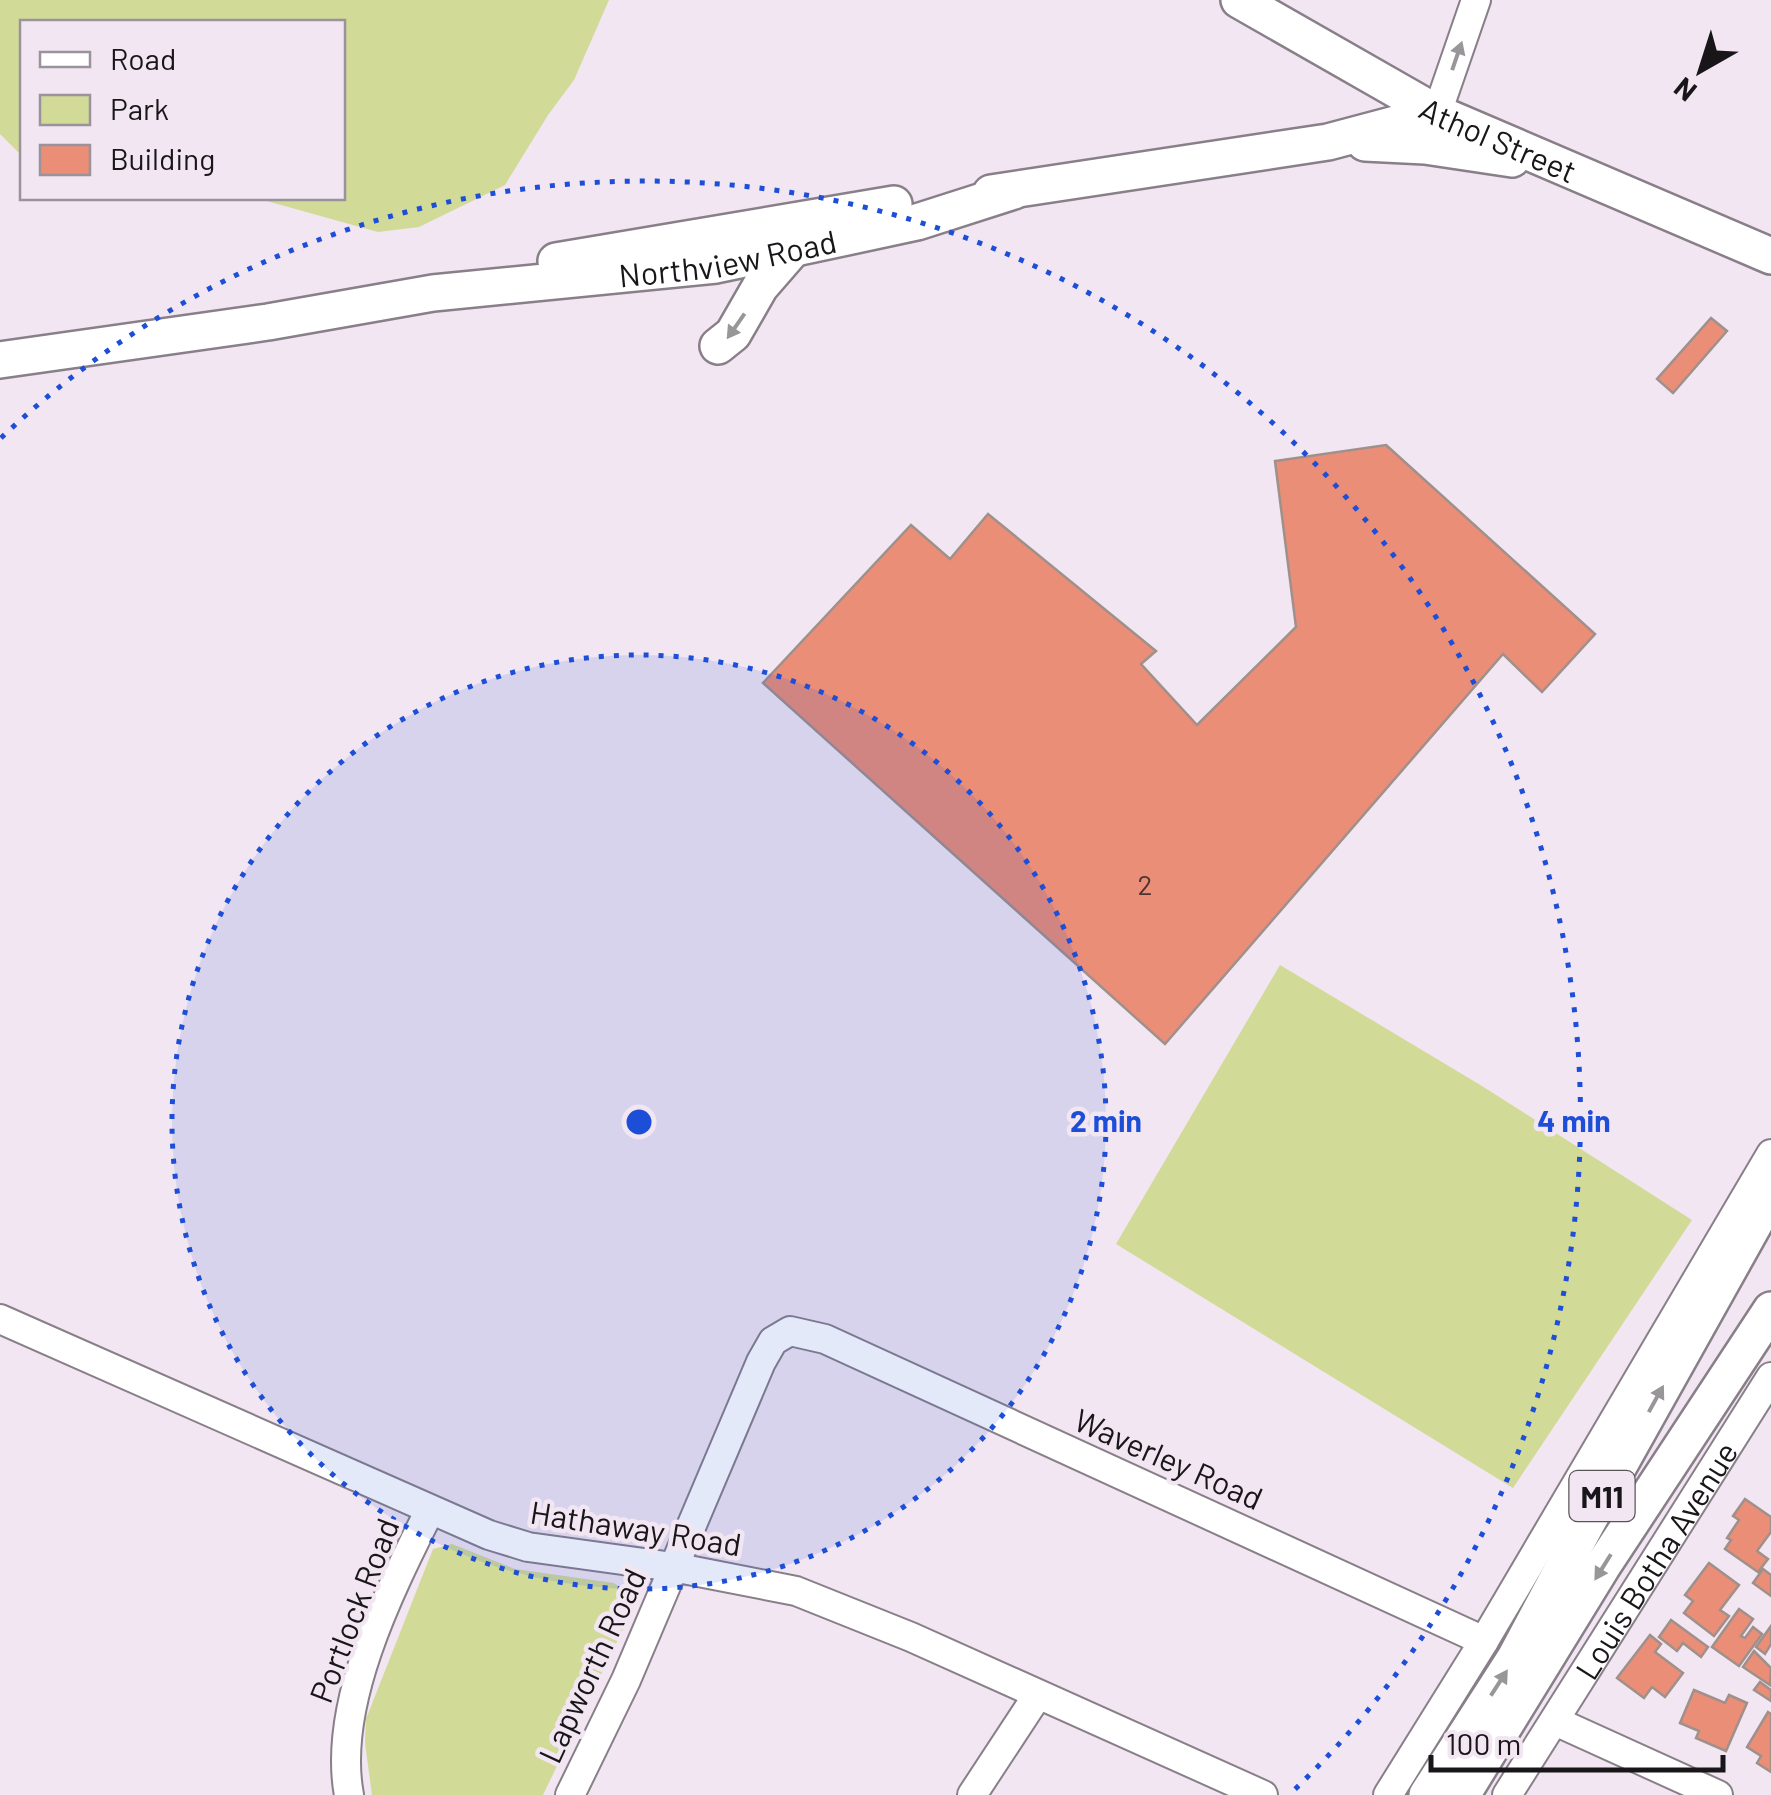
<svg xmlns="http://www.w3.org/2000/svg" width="1771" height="1795" font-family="Barlow,sans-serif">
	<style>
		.green { fill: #d2da98 }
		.building { fill: #ea8e77; stroke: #a0908c; stroke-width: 2.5 }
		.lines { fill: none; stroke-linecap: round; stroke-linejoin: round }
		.minor-casing { stroke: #887f89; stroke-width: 32 }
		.major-casing { stroke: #887f89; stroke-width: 40 }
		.minor { stroke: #fff; stroke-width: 28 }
		.major { stroke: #fff; stroke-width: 35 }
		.oneway { fill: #989698 }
		.ring { fill: none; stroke: #1d4ed8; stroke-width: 5; stroke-dasharray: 5 10 }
		.labels { text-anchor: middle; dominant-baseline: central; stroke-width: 9; stroke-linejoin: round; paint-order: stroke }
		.number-label { font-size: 28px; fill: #4d3431 }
		.shield { fill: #f1e6f1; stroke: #5a545a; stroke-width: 2.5 }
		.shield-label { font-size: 30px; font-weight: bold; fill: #19161a }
		.street-label { font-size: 32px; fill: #19161a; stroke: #f1e6f1 }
		.centre { fill: #1d4ed8; stroke: #f1e6f1; stroke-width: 5 }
		.ring-label { font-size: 30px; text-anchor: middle; font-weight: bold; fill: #1d4ed8; stroke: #f1e6f1; stroke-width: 9; stroke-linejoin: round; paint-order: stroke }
	</style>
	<rect width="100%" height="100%" fill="#f1e6f1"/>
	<path class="green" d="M 0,0 L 609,0 L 574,80 L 548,115 L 505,185 L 419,227 L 378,232 L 256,198 L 342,198 L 342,22 L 22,22 L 22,156 L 0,134 Z
		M 1280,965 L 1482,1086 L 1692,1220 L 1513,1488 L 1116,1244 Z
		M 452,1544 L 515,1569 L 614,1583 L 632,1595 L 630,1615 L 543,1795 L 372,1795 L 365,1743 L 366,1719 L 433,1549 Z"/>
	<path class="building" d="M 1711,318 L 1727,331 L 1673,393 L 1657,379 Z
		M 1386,445 L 1595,634 L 1542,692 L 1503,654 L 1165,1044 L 763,683 L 911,525 L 950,559 L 988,514 L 1156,651 L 1141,664 L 1197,725 L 1296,627 L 1275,461 Z
		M 1745,1499 L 1771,1517 L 1771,1532 L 1757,1551 L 1768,1559 L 1758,1572 L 1725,1549 L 1731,1540 L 1727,1538 L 1739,1520 L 1733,1516 Z
		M 1709,1563 L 1739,1585 L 1720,1610 L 1729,1616 L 1714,1636 L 1684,1613 L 1693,1601 L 1685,1595 Z
		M 1763,1569 L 1771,1575 L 1771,1596 L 1753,1583 Z
		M 1739,1609 L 1753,1619 L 1741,1636 L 1745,1638 L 1753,1627 L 1762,1634 L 1739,1666 L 1712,1647 Z
		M 1671,1620 L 1708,1647 L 1701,1657 L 1683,1643 L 1677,1651 L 1659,1637 Z
		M 1771,1626 L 1771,1644 L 1765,1654 L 1756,1647 Z
		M 1650,1635 L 1661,1644 L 1655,1652 L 1683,1673 L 1665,1697 L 1652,1687 L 1644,1698 L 1617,1678 Z
		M 1754,1651 L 1771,1668 L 1770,1685 L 1743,1667 Z
		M 1760,1682 L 1771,1690 L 1771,1701 L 1754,1690 Z
		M 1694,1690 L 1725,1703 L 1729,1695 L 1747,1703 L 1726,1751 L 1696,1738 L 1699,1731 L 1680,1723 Z
		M 1768,1712 L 1771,1714 L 1771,1772 L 1757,1763 L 1761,1756 L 1747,1747 Z"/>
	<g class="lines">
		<defs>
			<g id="minor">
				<path d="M 1437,113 L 1476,0"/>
				<path d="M 0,1319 L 489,1535 L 528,1547 L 673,1567 L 796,1591 L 911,1637 L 1263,1795"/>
				<path d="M 1555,1721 L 1718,1795"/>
				<path d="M 349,1795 C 332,1704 390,1590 430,1510"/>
				<path d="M 570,1795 L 626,1680 L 761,1362 L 773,1341 L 790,1331 L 825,1339 L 1484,1641"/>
				<path d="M 972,1795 L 1037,1696"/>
				<path d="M 1388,1795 L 1484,1641 L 1771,1154"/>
				<path id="s1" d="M 1507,1795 L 1771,1377"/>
			</g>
			<g id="major">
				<path id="s2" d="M 1239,0 L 1437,113 L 1771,256"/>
				<path d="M 1365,143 L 1425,146 L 1512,159"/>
				<path d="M 991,193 L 1328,142 L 1437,113"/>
				<path d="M 556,261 L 894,204"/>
				<path d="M 718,346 L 733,334 L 760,287 L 793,249"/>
				<path id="s3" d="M 0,360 L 268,322 L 433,293 L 716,265 L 917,222 L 1014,191"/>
				<path d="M 1427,1795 L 1515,1658 L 1587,1523 L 1771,1194"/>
				<path d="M 1462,1795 L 1602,1567 L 1771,1310"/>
			</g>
		</defs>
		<use href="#minor" class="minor-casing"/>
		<use href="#major" class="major-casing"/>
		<use href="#minor" class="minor"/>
		<use href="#major" class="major"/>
	</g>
	<defs><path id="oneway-solid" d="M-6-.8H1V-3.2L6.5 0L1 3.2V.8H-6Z" transform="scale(2.5)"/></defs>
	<g class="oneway">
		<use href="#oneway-solid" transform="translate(1457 56) rotate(-71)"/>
		<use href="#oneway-solid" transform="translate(736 326) rotate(125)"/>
		<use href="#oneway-solid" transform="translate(1656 1399) rotate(-61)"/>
		<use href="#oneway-solid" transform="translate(1603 1567) rotate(122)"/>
		<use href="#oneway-solid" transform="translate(1499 1683) rotate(-57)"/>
	</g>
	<circle cx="639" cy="1122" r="467" fill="#1d4ed8" fill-opacity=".12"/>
	<g class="ring">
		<circle cx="639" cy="1122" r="467"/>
		<path d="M1 438A935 935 0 0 1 1289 1795"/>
	</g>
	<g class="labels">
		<g class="number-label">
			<text x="1145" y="884">2</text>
		</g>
		<rect class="shield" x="1569.5" y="1471" width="65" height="50" rx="8"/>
		<g class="shield-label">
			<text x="1602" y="1496">M11</text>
		</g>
		<g class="street-label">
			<text stroke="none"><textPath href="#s2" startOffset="295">Athol Street</textPath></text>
			<text stroke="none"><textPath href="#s3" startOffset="735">Northview Road</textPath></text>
			<text transform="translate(1169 1458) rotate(24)">Waverley Road</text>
			<text transform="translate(636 1527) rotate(9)">Hathaway Road</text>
			<text stroke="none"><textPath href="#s1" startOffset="278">Louis Botha Avenue</textPath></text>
			<text transform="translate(353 1610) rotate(-69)">Portlock Road</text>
			<text transform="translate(591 1665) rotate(-65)">Lapworth Road</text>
		</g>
	</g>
	<circle cx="639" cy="1122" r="15" class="centre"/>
	<g class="ring-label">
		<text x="1106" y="1132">2 min</text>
		<text x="1574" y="1132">4 min</text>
	</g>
	<rect x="20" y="20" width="325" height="180" fill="#f1e6f1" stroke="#9b939b" stroke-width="2.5"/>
	<rect x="40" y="52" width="50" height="15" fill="#ffffff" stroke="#9b939b" stroke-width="2.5"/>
	<text x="110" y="70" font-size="30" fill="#19161a">Road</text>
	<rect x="40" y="95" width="50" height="30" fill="#d2da98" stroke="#9b939b" stroke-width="2.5"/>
	<text x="110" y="120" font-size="30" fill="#19161a">Park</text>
	<rect x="40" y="145" width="50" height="30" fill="#ea8e77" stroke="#9b939b" stroke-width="2.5"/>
	<text x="110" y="170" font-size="30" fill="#19161a">Building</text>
	<g transform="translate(1701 70) rotate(219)" stroke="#f1e6f1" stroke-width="8" paint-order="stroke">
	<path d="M0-8L18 38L0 25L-18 38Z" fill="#19161a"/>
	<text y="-15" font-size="28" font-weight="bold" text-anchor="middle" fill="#19161a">N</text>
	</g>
	<path d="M1431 1755v15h292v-15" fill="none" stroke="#19161a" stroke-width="5"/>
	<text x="1446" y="1755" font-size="30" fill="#19161a" stroke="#f1e6f1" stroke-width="8" paint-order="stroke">100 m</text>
</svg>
